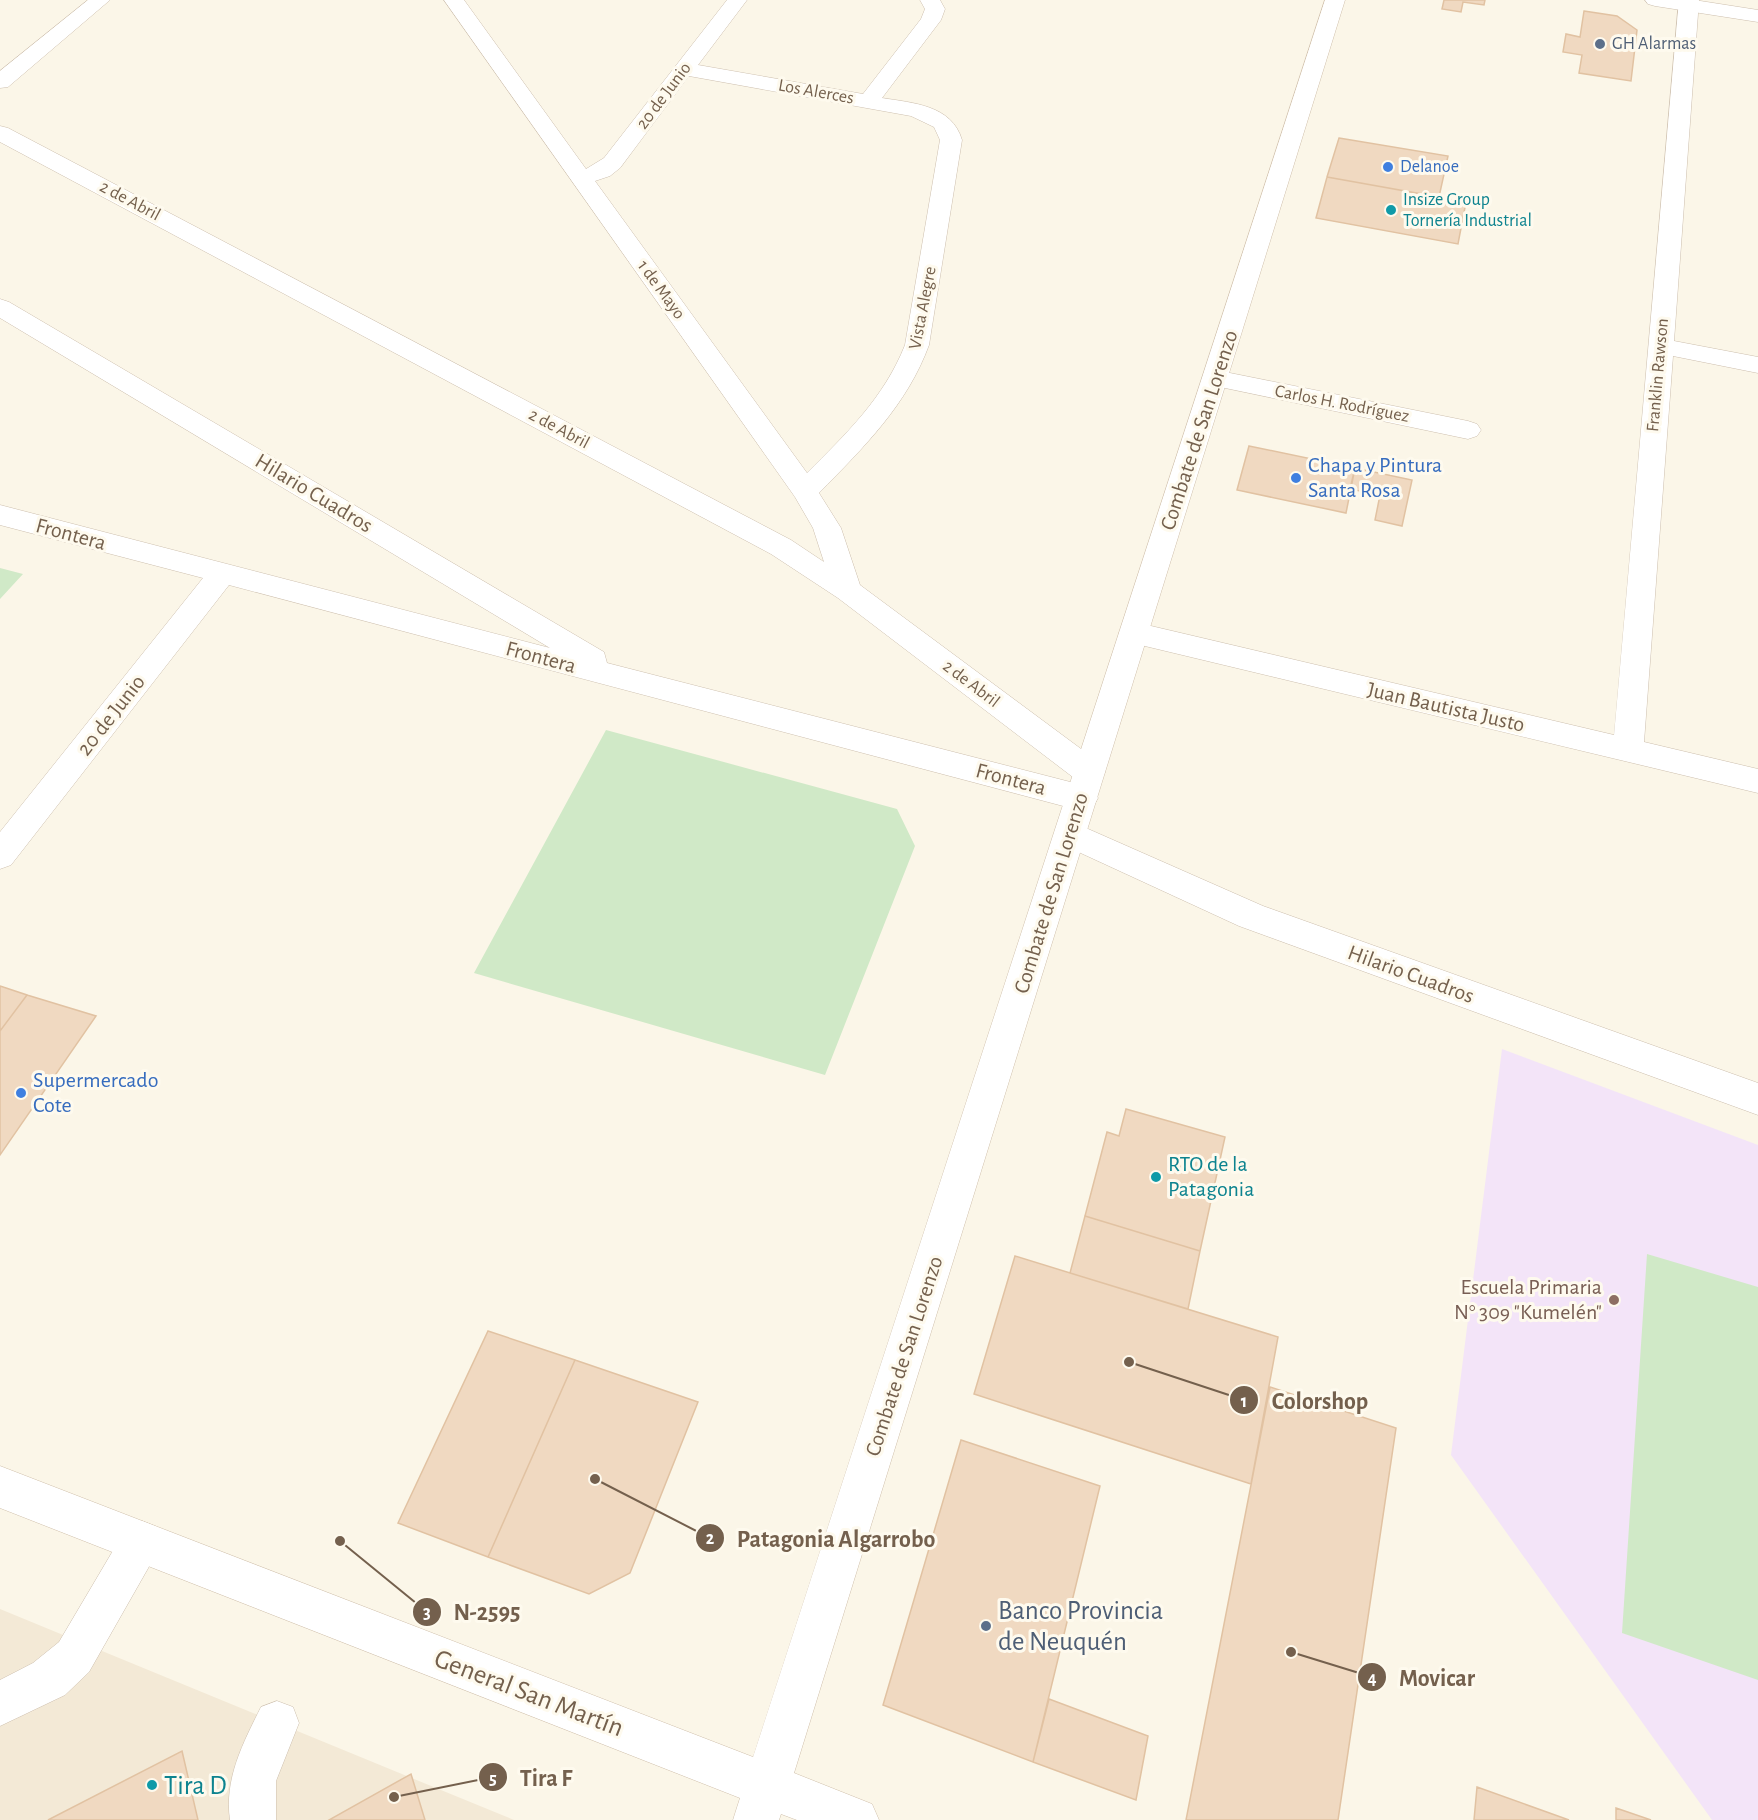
<svg xmlns="http://www.w3.org/2000/svg" width="1758" height="1820" font-family="'Alegreya Sans',sans-serif">
	<style>
		.residential { fill: #f3e9d6 }
		.education { fill: #f3e4f8 }
		.green { fill: #d0e9c7 }
		.building { fill: #f0d9c1; stroke: #e1c2a2; stroke-width: 1.5 }
		.lines { fill: none; stroke-linecap: round; stroke-linejoin: round }
		.pedestrian-casing { stroke: #cdbfae; stroke-width: 1 }
		.minor-casing { stroke: #cdbfae; stroke-width: 1 }
		.tertiary-casing { stroke: #cdbfae; stroke-width: 1 }
		.secondary-casing { stroke: #d0c0ac; stroke-width: 1 }
		.pedestrian { fill: #fff; fill-rule: evenodd }
		.minor { fill: #fff; fill-rule: evenodd }
		.tertiary { fill: #fff; fill-rule: evenodd }
		.secondary { fill: #fff; fill-rule: evenodd }
		.service-dot { fill: #5c6f8a; stroke: #fefaee; stroke-width: 2 }
		.shop-dot { fill: #3f7fe0; stroke: #fefaee; stroke-width: 2 }
		.culture-dot { fill: #0f9aa8; stroke: #fefaee; stroke-width: 2 }
		.education-dot { fill: #8d6e63; stroke: #fefaee; stroke-width: 2 }
		.labels { text-anchor: middle; dominant-baseline: central; stroke-width: 6; stroke-linejoin: round; paint-order: stroke }
		.far-service-label { font-size: 18px; fill: #4e5e75; stroke: #fefaee; text-anchor: start }
		.far-street-label { font-size: 18px; fill: #74604d; stroke: #fefaee }
		.far-shop-label { font-size: 18px; fill: #366cbe; stroke: #fefaee; text-anchor: start }
		.far-culture-label { font-size: 18px; fill: #0d838f; stroke: #fefaee; text-anchor: start }
		.street-label { font-size: 22px; fill: #74604d; stroke: #fefaee }
		.shop-label { font-size: 22px; fill: #366cbe; stroke: #fefaee; text-anchor: start }
		.culture-label { font-size: 22px; fill: #0d838f; stroke: #fefaee; text-anchor: start }
		.education-label { font-size: 22px; fill: #785e54; stroke: #fefaee; text-anchor: end }
		.near-service-label { font-size: 27px; fill: #4e5e75; stroke: #fefaee; text-anchor: start }
		.near-street-label { font-size: 27px; fill: #74604d; stroke: #fefaee }
		.near-culture-label { font-size: 27px; fill: #0d838f; stroke: #fefaee; text-anchor: start }
		.leader { fill: none; stroke: #74604d; stroke-width: 2 }
		.callout-dot { fill: #74604d; stroke: #fefaee; stroke-width: 2 }
		.mark-label { font-size: 18px; text-anchor: middle; font-weight: bold; fill: #fff }
		.callout-label { font-size: 24px; text-anchor: middle; font-weight: bold; fill: #74604d; stroke: #fefaee; stroke-width: 6; stroke-linejoin: round; paint-order: stroke }
	</style>
	<rect width="100%" height="100%" fill="#fbf6e8"/>
	<path class="residential" d="M 0,1609 L 85,1644 L 514,1820 L 0,1820 Z"/>
	<path class="education" d="M 1502,1049 L 1758,1145 L 1758,1820 L 1712,1820 L 1451,1455 Z"/>
	<path class="green" d="M 0,568 L 23,574 L 0,599 Z
		M 606,730 L 897,809 L 915,846 L 825,1075 L 474,973 Z
		M 1647,1254 L 1758,1287 L 1758,1680 L 1622,1633 Z"/>
	<path class="building" d="M 1444,0 L 1485,0 L 1484,5 L 1463,2 L 1461,12 L 1442,9 Z
		M 1584,11 L 1617,16 L 1637,30 L 1631,81 L 1579,73 L 1582,55 L 1563,52 L 1566,34 L 1580,37 Z
		M 1339,138 L 1448,156 L 1439,197 L 1327,177 Z
		M 1327,177 L 1466,202 L 1458,244 L 1316,218 Z
		M 1249,446 L 1355,468 L 1346,513 L 1237,490 Z
		M 1355,468 L 1412,480 L 1402,526 L 1375,520 L 1380,495 L 1350,489 Z
		M 0,986 L 27,995 L 0,1031 Z
		M 27,995 L 96,1016 L 0,1155 L 0,1031 Z
		M 1126,1109 L 1225,1137 L 1200,1251 L 1085,1216 L 1107,1132 L 1119,1136 Z
		M 1085,1216 L 1200,1251 L 1188,1309 L 1070,1273 Z
		M 1015,1256 L 1278,1337 L 1251,1484 L 974,1394 Z
		M 488,1331 L 575,1360 L 488,1557 L 398,1523 Z
		M 575,1360 L 698,1402 L 630,1573 L 589,1594 L 488,1557 Z
		M 1270,1387 L 1396,1428 L 1338,1820 L 1186,1820 Z
		M 961,1440 L 1100,1486 L 1033,1762 L 883,1705 Z
		M 1049,1699 L 1148,1736 L 1136,1800 L 1033,1762 Z
		M 182,1751 L 198,1820 L 48,1820 Z
		M 411,1774 L 425,1820 L 329,1820 Z
		M 1477,1787 L 1569,1820 L 1474,1820 Z
		M 1616,1808 L 1651,1820 L 1616,1820 Z"/>
	<g class="lines">
		<defs>
			<path id="pedestrian" d="M 277,1701 L 293,1707 L 299,1723 L 276,1781 L 276,1820 L 230,1820 C 224,1779 243,1743 261,1707 Z"/>
			<path id="minor" d="M 88,0 L 110,0 L 8,87 L 0,88 L 0,71 Z
				M 444,0 L 464,0 L 586,169 L 604,158 L 727,0 L 747,0 L 698,65 L 863,94 L 921,19 L 925,9 L 920,0 L 940,0 L 945,9 L 941,20 L 882,98 C 913,103 952,105 962,140 L 929,345 C 907,405 864,447 819,493 L 841,528 L 860,585 L 1100,763 L 1105,772 L 1100,781 L 1089,784 L 1078,781 L 838,598 L 771,554 L 0,142 L 0,126 L 8,128 L 791,540 L 824,562 L 813,528 L 795,497 ZM 689,76 L 911,116 L 934,127 L 940,140 L 905,345 C 884,398 846,434 807,473 L 595,181 L 610,176 L 620,168 Z
				M 1679,0 L 1699,0 L 1674,341 L 1758,357 L 1758,373 L 1673,356 L 1644,742 L 1758,769 L 1758,793 L 1124,641 L 1119,633 L 1124,625 L 1134,622 L 1614,735 Z
				M 0,299 L 9,302 L 604,652 L 607,663 L 1082,785 L 1093,789 L 1098,798 L 1093,807 L 1082,811 L 229,585 L 11,865 L 0,869 L 0,832 L 203,578 L 0,525 L 0,505 L 550,648 L 0,318 Z
				M 1215,370 L 1468,421 L 1477,424 L 1481,430 L 1477,436 L 1468,439 L 1206,384 L 1202,378 L 1206,372 Z
				M 1070,821 L 1263,906 L 1758,1083 L 1758,1115 L 1239,926 L 1059,843 L 1054,834 L 1059,825 Z
				M 142,1521 L 157,1527 L 163,1542 L 89,1672 L 65,1695 L 0,1726 L 0,1680 L 33,1663 L 59,1642 L 127,1527 Z"/>
			<path id="tertiary" d="M 1645,0 L 1694,0 L 1758,10 L 1758,22 L 1655,6 L 1648,4 Z"/>
			<path id="secondary" d="M 1325,0 L 1345,0 L 794,1773 L 872,1804 L 879,1820 L 797,1820 L 781,1814 L 779,1820 L 733,1820 L 740,1798 L 0,1508 L 0,1466 L 753,1757 Z"/>
		</defs>
		<use href="#pedestrian" class="pedestrian-casing"/>
		<use href="#minor" class="minor-casing"/>
		<use href="#tertiary" class="tertiary-casing"/>
		<use href="#secondary" class="secondary-casing"/>
		<use href="#pedestrian" class="pedestrian"/>
		<use href="#minor" class="minor"/>
		<use href="#tertiary" class="tertiary"/>
		<use href="#secondary" class="secondary"/>
	</g>
	<g class="service-dot">
		<circle cx="1600" cy="44" r="6"/>
		<circle cx="986" cy="1626" r="6"/>
	</g>
	<g class="shop-dot">
		<circle cx="1388" cy="167" r="6"/>
		<circle cx="1296" cy="478" r="6"/>
		<circle cx="21" cy="1093" r="6"/>
	</g>
	<g class="culture-dot">
		<circle cx="1391" cy="210" r="6"/>
		<circle cx="1156" cy="1177" r="6"/>
		<circle cx="152" cy="1785" r="6"/>
	</g>
	<circle class="education-dot" cx="1614" cy="1300" r="6"/>
	<g class="labels">
		<g class="far-service-label">
			<text x="1612" y="44">GH Alarmas</text>
		</g>
		<g class="far-street-label">
			<text transform="translate(816 92) rotate(10)">Los Alerces</text>
			<text transform="translate(664 96) rotate(-53)">20 de Junio</text>
			<text transform="translate(130 201) rotate(28)">2 de Abril</text>
			<text transform="translate(661 290) rotate(54)">1 de Mayo</text>
			<text transform="translate(923 308) rotate(-79)">Vista Alegre</text>
			<text transform="translate(1658 375) rotate(-85)">Franklin Rawson</text>
			<text transform="translate(1342 404) rotate(11)">Carlos H. Rodríguez</text>
			<text transform="translate(559 429) rotate(28)">2 de Abril</text>
			<text transform="translate(971 684) rotate(37)">2 de Abril</text>
		</g>
		<g class="far-shop-label">
			<text x="1400" y="167">Delanoe</text>
		</g>
		<g class="far-culture-label">
			<text x="1403" y="200">Insize Group<tspan x="1403" dy="21">Tornería Industrial</tspan></text>
		</g>
		<g class="street-label">
			<text transform="translate(1199 430) rotate(-72)">Combate de San Lorenzo</text>
			<text transform="translate(314 493) rotate(31)">Hilario Cuadros</text>
			<text transform="translate(71 534) rotate(15)">Frontera</text>
			<text transform="translate(541 657) rotate(15)">Frontera</text>
			<text transform="translate(1446 707) rotate(13)">Juan Bautista Justo</text>
			<text transform="translate(111 715) rotate(-52)">20 de Junio</text>
			<text transform="translate(1011 779) rotate(15)">Frontera</text>
			<text transform="translate(1051 893) rotate(-73)">Combate de San Lorenzo</text>
			<text transform="translate(1411 974) rotate(20)">Hilario Cuadros</text>
			<text transform="translate(904 1356) rotate(-72)">Combate de San Lorenzo</text>
		</g>
		<g class="shop-label">
			<text x="1308" y="465">Chapa y Pintura<tspan x="1308" dy="25">Santa Rosa</tspan></text>
			<text x="33" y="1080">Supermercado<tspan x="33" dy="25">Cote</tspan></text>
		</g>
		<g class="culture-label">
			<text x="1168" y="1164">RTO de la<tspan x="1168" dy="25">Patagonia</tspan></text>
		</g>
		<g class="education-label">
			<text x="1602" y="1287">Escuela Primaria<tspan x="1602" dy="25">N° 309 "Kumelén"</tspan></text>
		</g>
		<g class="near-service-label">
			<text x="998" y="1610">Banco Provincia<tspan x="998" dy="31">de Neuquén</tspan></text>
		</g>
		<g class="near-street-label">
			<text transform="translate(529 1693) rotate(21)">General San Martín</text>
		</g>
		<g class="near-culture-label">
			<text x="164" y="1785">Tira D</text>
		</g>
	</g>
	<path class="leader" d="M1129 1362L1244 1400M595 1479L710 1538M340 1541L427 1612M1291 1652L1372 1677M394 1797L493 1777"/>
	<g class="callout-dot">
		<circle cx="1129" cy="1362" r="6"/>
		<circle cx="595" cy="1479" r="6"/>
		<circle cx="340" cy="1541" r="6"/>
		<circle cx="1291" cy="1652" r="6"/>
		<circle cx="394" cy="1797" r="6"/>
		<circle cx="1244" cy="1400" r="15"/>
		<circle cx="710" cy="1538" r="15"/>
		<circle cx="427" cy="1612" r="15"/>
		<circle cx="1372" cy="1677" r="15"/>
		<circle cx="493" cy="1777" r="15"/>
	</g>
	<g class="mark-label">
		<text x="1244" y="1407">1</text>
		<text x="710" y="1544">2</text>
		<text x="427" y="1618">3</text>
		<text x="1372" y="1684">4</text>
		<text x="493" y="1784">5</text>
	</g>
	<g class="callout-label">
		<text x="1320" y="1409">Colorshop</text>
		<text x="836" y="1547">Patagonia Algarrobo</text>
		<text x="487" y="1620">N-2595</text>
		<text x="1437" y="1686">Movicar</text>
		<text x="546" y="1786">Tira F</text>
	</g>
</svg>
